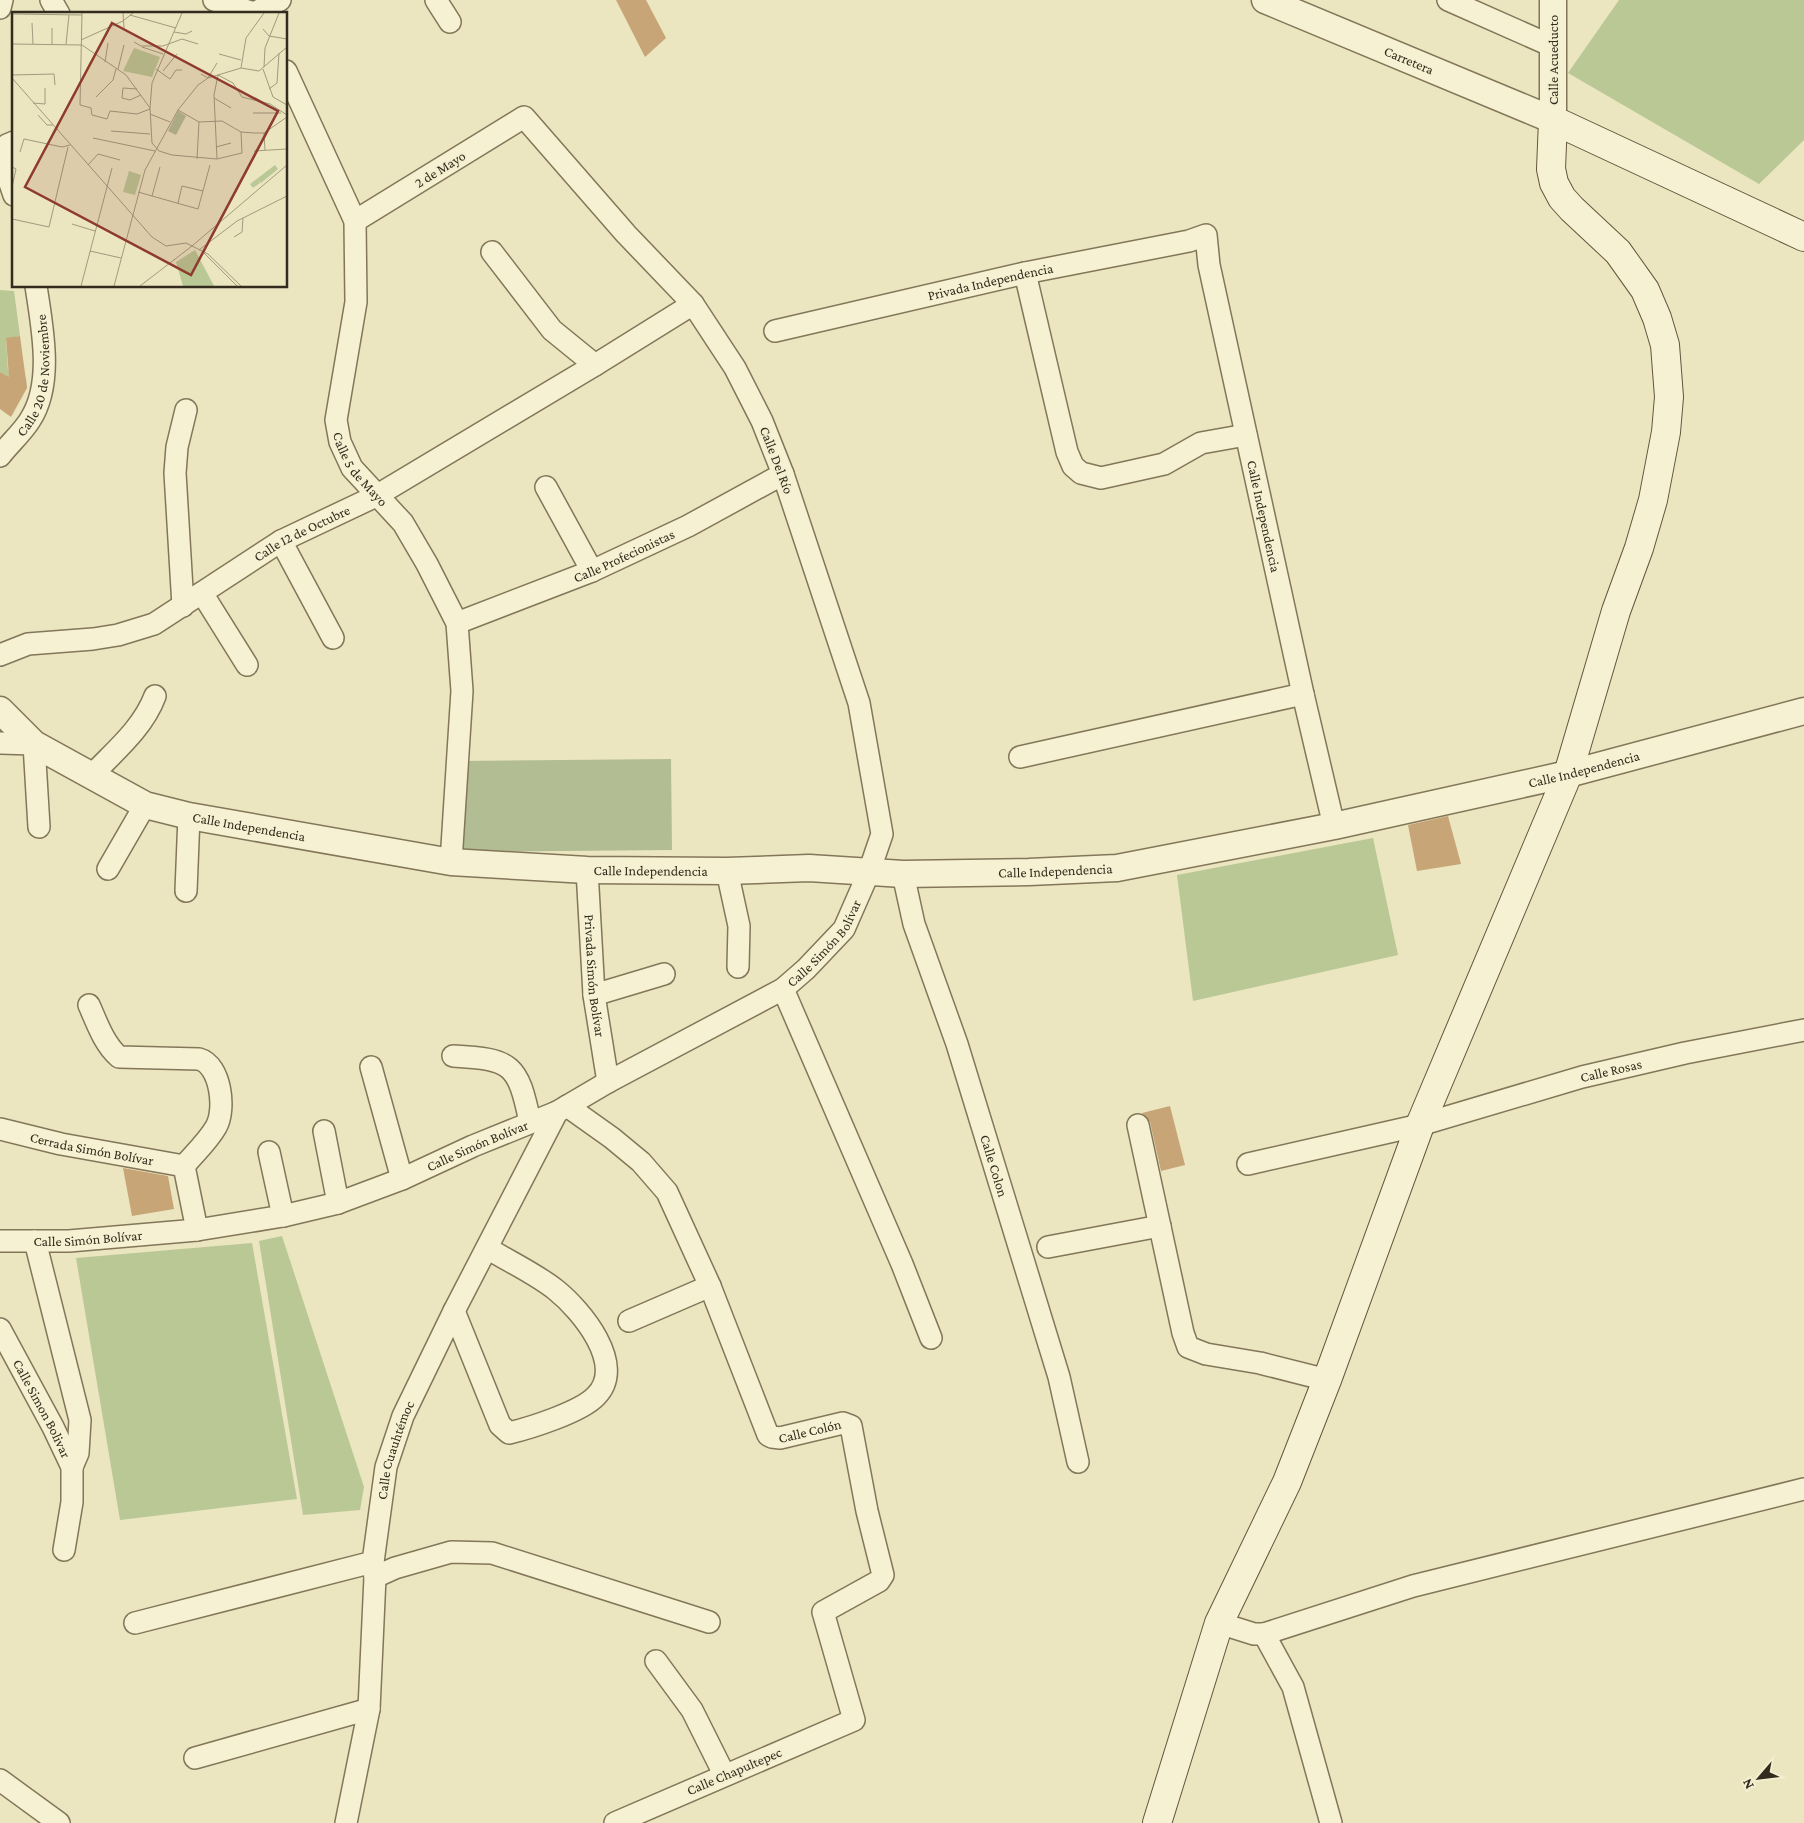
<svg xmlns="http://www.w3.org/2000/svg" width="1804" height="1823" font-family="'Crimson Pro',serif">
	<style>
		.green { fill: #bac895 }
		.cemetery { fill: #b2bd94 }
		.building { fill: #c7a577 }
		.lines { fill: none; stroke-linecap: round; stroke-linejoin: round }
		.minor-casing { stroke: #837659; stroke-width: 24 }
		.tertiary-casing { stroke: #837659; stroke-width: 29 }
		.secondary-casing { stroke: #64563c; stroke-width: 30 }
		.minor { stroke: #f6f1d2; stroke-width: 21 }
		.tertiary { stroke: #f6f1d2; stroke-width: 26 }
		.secondary { stroke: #f6f1d2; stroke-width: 28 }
		.labels { text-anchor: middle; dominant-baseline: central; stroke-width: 4; stroke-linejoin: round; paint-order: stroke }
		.street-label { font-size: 14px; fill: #332b1d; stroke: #f3eecf }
		.inset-road { fill: none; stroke: #a19b7f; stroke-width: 1 }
		.view { fill: #8e3a2c; fill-opacity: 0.15; stroke: #8e3a2c; stroke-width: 2.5 }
		.inset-edge { fill: none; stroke: #332b1d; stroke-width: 2.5 }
	</style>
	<rect width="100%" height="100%" fill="#ebe5c0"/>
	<path class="green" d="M 1619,0 L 1804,0 L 1804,140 L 1759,184 L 1568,73 Z
		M 0,290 L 14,291 L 20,336 L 6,339 L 8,370 L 18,378 L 26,377 L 27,388 L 0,372 Z
		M 1373,838 L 1398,955 L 1193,1001 L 1177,875 Z
		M 282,1236 L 364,1487 L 360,1510 L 303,1515 L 259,1241 Z
		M 252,1243 L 297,1499 L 120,1520 L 76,1258 Z"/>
	<path class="cemetery" d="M 671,759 L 672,850 L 460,852 L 459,761 Z"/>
	<path class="building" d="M 616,0 L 646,0 L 666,38 L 645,57 Z
		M 20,336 L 27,388 L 11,417 L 0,409 L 0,372 L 9,377 L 6,338 Z
		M 1448,816 L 1461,864 L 1417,871 L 1408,825 Z
		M 1170,1106 L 1185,1165 L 1161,1171 L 1150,1122 L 1142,1113 Z
		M 123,1168 L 168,1176 L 174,1209 L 132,1216 Z"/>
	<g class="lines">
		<defs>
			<g id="minor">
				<path d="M 51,0 L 59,14"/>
				<path d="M 214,0 L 257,14"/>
				<path d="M 436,0 L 450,22"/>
				<path d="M 1448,0 L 1552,46"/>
				<path d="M 0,8 L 2,0"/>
				<path d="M 256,12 L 280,0"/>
				<path id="s1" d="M 286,71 L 355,221 L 356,302 L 336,420 L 340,442 L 352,468 L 403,523 L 427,564 L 457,623 L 462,691 L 451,862"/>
				<path d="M 0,153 L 7,145 L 14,142"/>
				<path d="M 0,154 L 14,195"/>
				<path d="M 492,252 L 552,330 L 595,365"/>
				<path d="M 1025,273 L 1067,452 L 1073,466 L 1081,473 L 1101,478 L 1164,464 L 1201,443 L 1246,435"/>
				<path id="s2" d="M 775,331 L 1025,273 L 1189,241 L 1206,235 L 1209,265 L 1303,694 L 1334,826"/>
				<path id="s3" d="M 0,456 C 9,444 22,433 30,420 C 54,383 42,327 36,286"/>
				<path d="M 546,487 L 592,571"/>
				<path d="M 281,541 L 333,638"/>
				<path d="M 202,593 L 247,665"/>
				<path d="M 183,606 L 175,473 L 177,447 L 186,410"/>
				<path id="s4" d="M 457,623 L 592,571 L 688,526 L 783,474"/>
				<path id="s5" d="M 0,655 L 28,644 L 93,639 L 118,635 L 154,624 L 281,541 L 376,496 L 595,365 L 693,304"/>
				<path d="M 0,743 L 34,744 L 39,827"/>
				<path d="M 1020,757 L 1303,694"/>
				<path d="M 92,775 C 115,751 143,728 155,696"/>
				<path d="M 108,869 L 145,805"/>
				<path id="s6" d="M 587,870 L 594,995 L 608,1082"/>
				<path d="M 727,871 L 739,926 L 738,967"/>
				<path id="s7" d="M 903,874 L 914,924 L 957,1044 L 1059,1377 L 1078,1462"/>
				<path d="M 186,891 L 189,816"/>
				<path d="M 783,989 L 902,1264 L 931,1338"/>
				<path d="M 594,995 L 664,974"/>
				<path d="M 89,1005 C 97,1023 104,1044 119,1057 L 199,1059 C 221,1065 226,1110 216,1127 C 208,1141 195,1153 184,1166"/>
				<path d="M 453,1056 C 512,1059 518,1064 530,1122"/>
				<path d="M 371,1067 L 402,1179"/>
				<path id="s8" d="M 567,1106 L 612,1138 L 641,1162 L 667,1192 L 710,1286 L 768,1435 L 772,1437 L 780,1438 L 843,1423 L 851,1426 L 867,1511 L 883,1575 L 879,1581 L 823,1612 L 854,1720 L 615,1823"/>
				<path d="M 1138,1125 L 1183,1333 L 1188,1347 L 1206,1354 L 1260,1363 L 1327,1380"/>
				<path id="s9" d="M 0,1129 L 61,1144 L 184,1166"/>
				<path d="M 324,1131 L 338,1203"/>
				<path d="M 269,1152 L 283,1216"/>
				<path id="s10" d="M 1248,1164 L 1420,1125 L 1582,1077 L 1685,1053 L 1804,1030"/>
				<path d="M 184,1166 L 197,1230"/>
				<path id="s11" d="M 0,1241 L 69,1241 L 197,1230 L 283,1216 L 338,1203 L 402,1179 L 473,1146 L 557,1112 L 608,1082 L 783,989 L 806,969 L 844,929 L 869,872 L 882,834 L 859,703 L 783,474 L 762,421 L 735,368 L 693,304 L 626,234 L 524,117 L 355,221"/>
				<path d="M 35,1241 L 80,1420 L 78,1453 L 72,1467"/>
				<path d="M 1048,1247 L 1160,1226"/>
				<path d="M 454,1311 L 500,1425 L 509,1433 C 530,1428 581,1412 596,1396 C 627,1365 581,1310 556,1290 C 536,1274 510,1262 487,1248"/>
				<path d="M 629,1321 L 710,1286"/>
				<path id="s12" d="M 0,1329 L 53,1427 L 72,1467 L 72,1502 L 64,1550"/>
				<path d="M 375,1577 L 395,1568 L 451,1552 L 492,1553 L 709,1622"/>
				<path d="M 135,1623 L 373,1562"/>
				<path d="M 1219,1623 L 1254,1634 L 1264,1634 L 1293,1687 L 1331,1823"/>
				<path d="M 1264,1634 L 1413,1586 L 1804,1489"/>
				<path d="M 656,1661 L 692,1710 L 724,1774"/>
				<path d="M 195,1758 L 369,1709"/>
				<path d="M 0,1780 L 59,1823"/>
				<path id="s13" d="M 346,1823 L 369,1709 L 375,1577 L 373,1562 L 386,1467 L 403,1416 L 454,1311 L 557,1112"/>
			</g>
			<g id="tertiary">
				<path id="s14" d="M 1265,0 L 1553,120 L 1553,0"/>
				<path id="s15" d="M 0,710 L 34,744 L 145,805 L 189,816 L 451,862 L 587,870 L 727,871 L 809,868 L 903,874 L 1029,872 L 1117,868 L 1334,826 L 1568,774 L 1804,711"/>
			</g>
			<path id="secondary" d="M 1157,1823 L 1219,1623 L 1287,1482 L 1327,1380 L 1420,1125 L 1568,774 L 1616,611 L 1639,548 L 1653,500 L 1666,432 L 1669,397 L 1665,345 L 1657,318 L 1645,290 L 1618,252 L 1572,209 L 1562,198 L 1554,183 L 1551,169 L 1553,120 L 1804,237"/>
		</defs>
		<use href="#minor" class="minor-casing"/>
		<use href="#tertiary" class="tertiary-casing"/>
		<use href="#secondary" class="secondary-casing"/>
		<use href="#minor" class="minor"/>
		<use href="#tertiary" class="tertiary"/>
		<use href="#secondary" class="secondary"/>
	</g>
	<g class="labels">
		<g class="street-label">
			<text stroke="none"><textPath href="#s14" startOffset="156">Carretera</textPath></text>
			<text transform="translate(1553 60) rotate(-90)">Calle Acueducto</text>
			<text transform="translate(440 169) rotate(-32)">2 de Mayo</text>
			<text stroke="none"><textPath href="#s2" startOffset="221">Privada Independencia</textPath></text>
			<text stroke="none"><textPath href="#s3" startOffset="92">Calle 20 de Noviembre</textPath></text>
			<text transform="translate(777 460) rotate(69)">Calle Del Río</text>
			<text stroke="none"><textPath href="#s1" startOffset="422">Calle 5 de Mayo</textPath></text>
			<text stroke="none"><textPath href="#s2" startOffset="729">Calle Independencia</textPath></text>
			<text stroke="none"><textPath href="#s5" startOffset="332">Calle 12 de Octubre</textPath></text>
			<text stroke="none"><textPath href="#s4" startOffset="180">Calle Profecionistas</textPath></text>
			<text stroke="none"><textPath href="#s15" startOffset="1630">Calle Independencia</textPath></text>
			<text stroke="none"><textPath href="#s15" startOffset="281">Calle Independencia</textPath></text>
			<text stroke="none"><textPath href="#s15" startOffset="686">Calle Independencia</textPath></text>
			<text stroke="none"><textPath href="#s15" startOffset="1091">Calle Independencia</textPath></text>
			<text stroke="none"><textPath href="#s11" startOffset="898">Calle Simón Bolívar</textPath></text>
			<text stroke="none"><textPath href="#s6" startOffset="106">Privada Simón Bolívar</textPath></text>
			<text stroke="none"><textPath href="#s10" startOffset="375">Calle Rosas</textPath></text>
			<text stroke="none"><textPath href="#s11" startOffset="492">Calle Simón Bolívar</textPath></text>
			<text stroke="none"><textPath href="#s9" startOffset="94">Cerrada Simón Bolívar</textPath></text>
			<text stroke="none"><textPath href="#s7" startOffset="306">Calle Colon</textPath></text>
			<text stroke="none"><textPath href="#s11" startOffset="88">Calle Simón Bolívar</textPath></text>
			<text stroke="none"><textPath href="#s12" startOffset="90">Calle Simon Bolivar</textPath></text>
			<text stroke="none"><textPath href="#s8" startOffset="439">Calle Colón</textPath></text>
			<text stroke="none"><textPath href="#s13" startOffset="378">Calle Cuauhtémoc</textPath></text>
			<text transform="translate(734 1771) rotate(-23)">Calle Chapultepec</text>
		</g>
	</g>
	<g transform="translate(12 12)">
		<rect width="275" height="275" fill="#ebe5c0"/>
		<path d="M 122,36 L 148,45 L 140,65 L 111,59 ZM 263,153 L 266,157 L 249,171 L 246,168 L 248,171 L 241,176 L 238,172 ZM 117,159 L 129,163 L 123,183 L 111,180 ZM 183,238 L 202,274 L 171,274 L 164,250 Z" fill="#bac895"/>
		<path d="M 166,99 L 174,104 L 164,123 L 156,119 Z" fill="#b2bd94"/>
		<path class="inset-road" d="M 70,1 L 68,93 L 79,96 L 80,103 L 95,107 L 98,99 L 125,102 L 138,97M 111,1 L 112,16M 170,1 L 140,71 L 138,96 L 140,131 L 147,139 L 160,143 L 205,147 L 230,141 L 229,120M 0,2 L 70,3M 118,3 L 164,16M 20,11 L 21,32M 40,16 L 40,32M 251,17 L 257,24 L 275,27M 162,20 L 174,22 L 180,19M 170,27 L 186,32M 69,28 L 111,9 L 121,1M 122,30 L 129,34 L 151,34 L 170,27M 0,32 L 70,33 L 114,63 L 138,96M 54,32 L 57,3M 130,35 L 151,42M 207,42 L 229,48M 93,50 L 96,31M 252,55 L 253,36 L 267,1M 229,56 L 234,26 L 252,1M 106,57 L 112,33M 144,57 L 158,67 L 164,58 L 170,58M 251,57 L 261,85 L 275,93M 151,59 L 165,42M 189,62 L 196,66 L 205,51M 0,63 L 42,62 L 43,73M 206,63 L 221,71 L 230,85 L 258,92 L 275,103M 0,66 L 140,225 L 154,234 L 174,231 L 180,234 L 128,274M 125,77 L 111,76 L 110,86 L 118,88 L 129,83M 257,77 L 265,71 L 267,41M 84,85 L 101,68 L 104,57M 202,86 L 219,96M 21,91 L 33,92 L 33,76M 166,98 L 187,110 L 210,109 L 229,120 L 242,121 L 252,121 L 275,105M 241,101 L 269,101M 138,102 L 158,110M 26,103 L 35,113 L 41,113M 99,119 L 138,122M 252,121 L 253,138M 81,126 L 143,139M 204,135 L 219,131M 242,139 L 275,137M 8,140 L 12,127 L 50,135 L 58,133M 185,147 L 187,110M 205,147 L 202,83 L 206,63M 76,153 L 86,142 L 108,148M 0,155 L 4,157 L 0,175M 126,180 L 186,197 L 198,153M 140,184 L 148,155M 166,191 L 170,174 L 191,179M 0,207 L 37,215 L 56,135M 60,212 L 83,219M 222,225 L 230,220 L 231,206M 187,238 L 225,209 L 275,184M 78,239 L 109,246M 192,241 L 225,274M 69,274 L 100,156M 102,274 L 133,158 L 166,98 L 186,73 L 196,66 L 229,56 L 247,59 L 275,35M 229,274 L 196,242 L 180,234 L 275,153"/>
		<path class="view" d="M 100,11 L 266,99 L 179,263 L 13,175 Z"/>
		<rect width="275" height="275" class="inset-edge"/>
	</g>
	<g transform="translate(1759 1778) rotate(242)" stroke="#f3eecf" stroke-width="4" paint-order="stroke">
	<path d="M0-4L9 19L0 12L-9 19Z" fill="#332b1d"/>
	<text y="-8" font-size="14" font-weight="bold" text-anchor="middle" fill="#332b1d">N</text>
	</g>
</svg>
